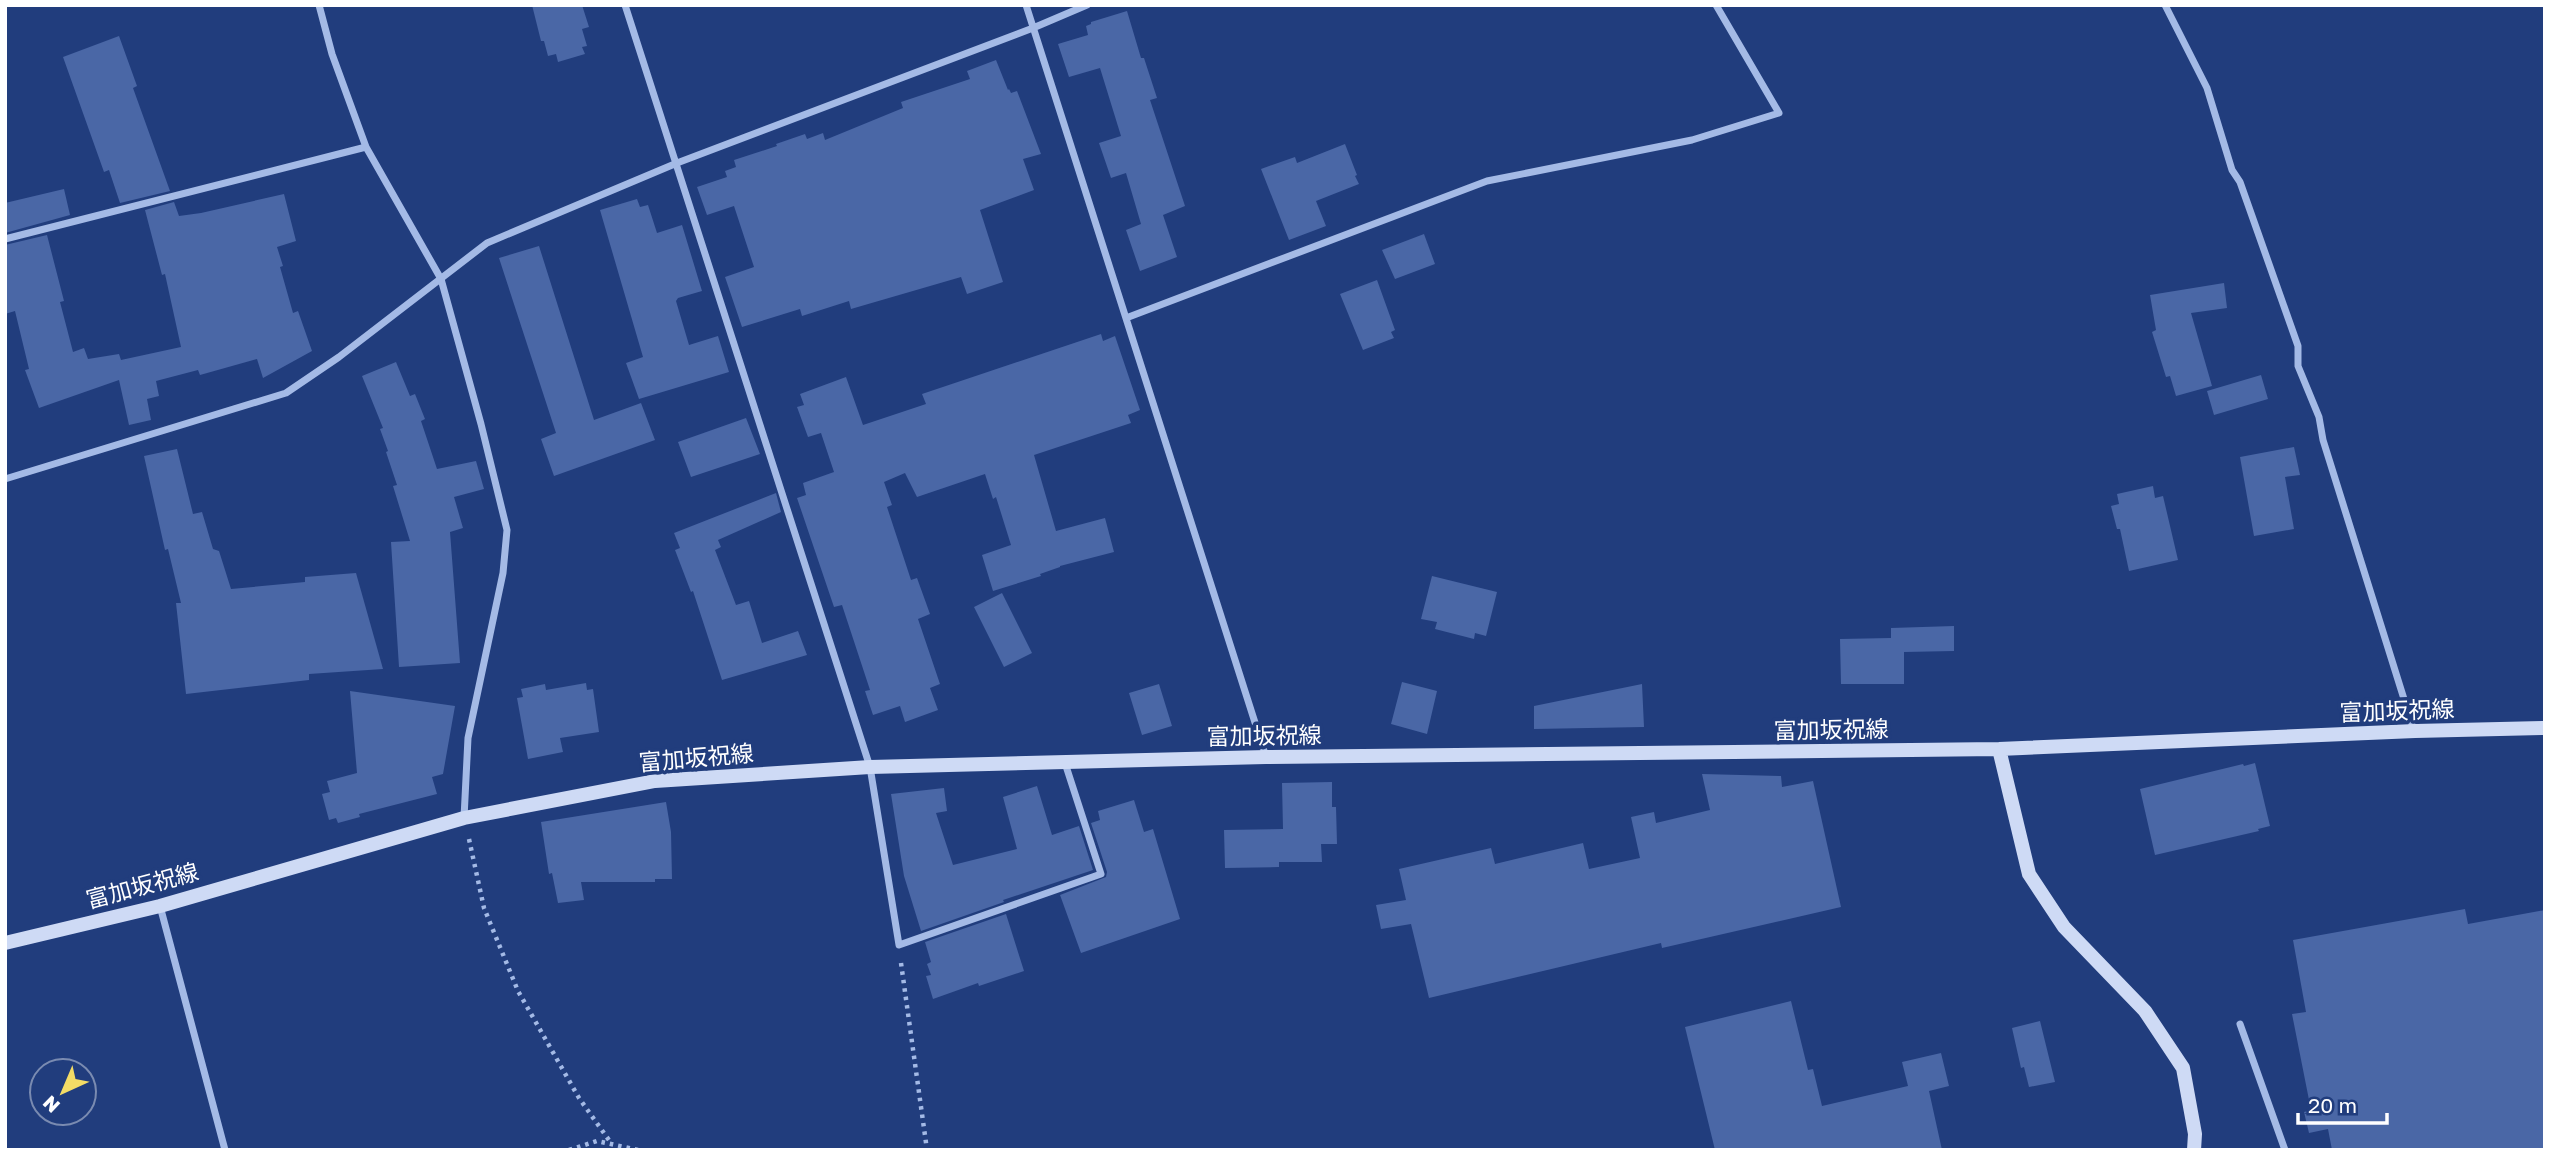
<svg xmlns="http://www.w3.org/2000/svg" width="2550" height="1155" font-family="'Golos Text','Noto Sans JP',sans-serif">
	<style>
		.building { fill: #4a67a6 }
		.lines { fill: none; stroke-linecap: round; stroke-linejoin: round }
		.path { stroke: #a4bae6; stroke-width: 4.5; stroke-dasharray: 3.5 5; stroke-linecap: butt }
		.street { stroke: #a4bae6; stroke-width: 7 }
		.secondary { stroke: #cedaf5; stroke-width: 14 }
		.labels { text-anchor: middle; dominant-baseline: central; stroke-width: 7; stroke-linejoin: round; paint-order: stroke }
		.street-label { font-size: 23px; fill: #fff; stroke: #213d7d }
	</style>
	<rect width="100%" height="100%" fill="#213d7d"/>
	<path class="building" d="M 532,5 L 582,5 L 589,27 L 582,29 L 587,46 L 582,47 L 585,54 L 558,62 L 556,54 L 548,56 L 544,41 L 541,41 Z
		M 1127,11 L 1141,58 L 1144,58 L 1157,98 L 1150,100 L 1185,206 L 1163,215 L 1177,257 L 1140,271 L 1126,230 L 1141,224 L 1126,173 L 1111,178 L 1099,143 L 1121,136 L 1100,68 L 1069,77 L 1058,44 L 1088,35 L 1086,26 L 1091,24 L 1091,22 Z
		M 119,36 L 137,86 L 133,88 L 170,191 L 120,203 L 109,170 L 104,172 L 63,57 Z
		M 996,60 L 1008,90 L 1009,89 L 1011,93 L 1017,91 L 1041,154 L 1023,159 L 1034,190 L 980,210 L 1003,282 L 967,294 L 961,277 L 851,309 L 849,301 L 802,316 L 800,309 L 742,327 L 725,277 L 754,267 L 734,206 L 707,215 L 697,187 L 727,177 L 725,171 L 736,167 L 734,160 L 777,146 L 776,144 L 805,134 L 807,139 L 823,133 L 825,140 L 903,108 L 901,102 L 970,79 L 967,71 Z
		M 1345,144 L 1357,175 L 1355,176 L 1359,184 L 1316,201 L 1326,226 L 1289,240 L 1261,169 L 1295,157 L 1297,163 Z
		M 64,189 L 70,215 L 5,233 L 5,203 Z
		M 284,194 L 296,241 L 277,247 L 283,266 L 280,267 L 293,313 L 298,311 L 312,351 L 263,378 L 257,359 L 200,375 L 198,370 L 156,381 L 159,396 L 147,399 L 151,420 L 129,425 L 119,380 L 39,408 L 25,370 L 29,369 L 15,311 L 5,314 L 5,245 L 47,235 L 64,301 L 60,302 L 73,352 L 84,348 L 88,359 L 119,354 L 121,360 L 181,347 L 165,274 L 162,275 L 145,210 L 174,202 L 179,216 L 201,213 Z
		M 637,199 L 640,207 L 648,205 L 657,233 L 682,225 L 702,291 L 678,298 L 676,301 L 689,345 L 718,336 L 729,372 L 639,399 L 626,363 L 643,357 L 600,210 Z
		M 1424,234 L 1435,264 L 1395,279 L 1382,250 Z
		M 539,246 L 594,420 L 641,403 L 655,440 L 554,476 L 541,439 L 556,433 L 499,258 Z
		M 1377,280 L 1395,330 L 1391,332 L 1394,338 L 1363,350 L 1340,294 Z
		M 2224,283 L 2227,308 L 2191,313 L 2212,386 L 2176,396 L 2170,376 L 2166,377 L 2152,332 L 2156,330 L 2150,295 Z
		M 1101,334 L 1103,341 L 1115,336 L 1140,410 L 1128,415 L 1131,423 L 1034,455 L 1056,531 L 1105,518 L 1114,552 L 1060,566 L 1060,567 L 1040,574 L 1041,576 L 993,591 L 982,555 L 1011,545 L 996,497 L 993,499 L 985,474 L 917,497 L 905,473 L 884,482 L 892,505 L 887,507 L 911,580 L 917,578 L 930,614 L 918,619 L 940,684 L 930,688 L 938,710 L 905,722 L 900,706 L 873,715 L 865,691 L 870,690 L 842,605 L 834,607 L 797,498 L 806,495 L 803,483 L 834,472 L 821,433 L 808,437 L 797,407 L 804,405 L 800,394 L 846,377 L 863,425 L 926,404 L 922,394 Z
		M 396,362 L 410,396 L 415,394 L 425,419 L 421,421 L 437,469 L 476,461 L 484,489 L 454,497 L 463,528 L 450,532 L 460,663 L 399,667 L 391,542 L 410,541 L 393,486 L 397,485 L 386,452 L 388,451 L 380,429 L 383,428 L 362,376 Z
		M 2261,375 L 2268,399 L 2214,415 L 2207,391 Z
		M 746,418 L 760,454 L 691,477 L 678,442 Z
		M 2294,447 L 2300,475 L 2285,477 L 2294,529 L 2254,536 L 2240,457 Z
		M 177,449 L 193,514 L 202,512 L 213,549 L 219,551 L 231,589 L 305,582 L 305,577 L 356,573 L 383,669 L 309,674 L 309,680 L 186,694 L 176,603 L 181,603 L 168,549 L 165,550 L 144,456 Z
		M 2153,486 L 2155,498 L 2163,496 L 2178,560 L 2129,571 L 2120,529 L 2117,529 L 2111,506 L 2119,504 L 2117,494 Z
		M 776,493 L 781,512 L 718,540 L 721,547 L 715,550 L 736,605 L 749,601 L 762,643 L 798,631 L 807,655 L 722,680 L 693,591 L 691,592 L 675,550 L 680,548 L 674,533 Z
		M 1432,576 L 1497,592 L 1486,636 L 1475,633 L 1474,639 L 1435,629 L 1437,622 L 1421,619 Z
		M 1002,593 L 1032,653 L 1004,667 L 974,607 Z
		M 1954,626 L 1954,651 L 1904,652 L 1904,684 L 1841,684 L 1840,639 L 1891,638 L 1891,628 Z
		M 1402,682 L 1437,691 L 1427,734 L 1391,724 Z
		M 586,683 L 587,690 L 593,689 L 599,732 L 560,738 L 563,752 L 528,759 L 517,698 L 523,697 L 521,689 L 545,684 L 546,690 Z
		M 1159,684 L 1172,726 L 1142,735 L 1129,693 Z
		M 1642,684 L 1644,727 L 1534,729 L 1534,706 Z
		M 350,691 L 455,706 L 443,774 L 432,777 L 437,794 L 359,814 L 360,817 L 338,823 L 336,818 L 329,820 L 322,794 L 330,792 L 327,781 L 357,773 Z
		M 2255,763 L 2270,826 L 2258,829 L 2259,831 L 2155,855 L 2140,789 L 2243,764 L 2244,766 Z
		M 1702,774 L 1781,776 L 1782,787 L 1813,781 L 1841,907 L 1662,948 L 1661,943 L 1429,998 L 1411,924 L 1381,929 L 1376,905 L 1406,900 L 1399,869 L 1491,848 L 1495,864 L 1583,843 L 1589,869 L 1640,858 L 1631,817 L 1654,812 L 1656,823 L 1710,810 Z
		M 1332,782 L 1332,807 L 1336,807 L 1337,844 L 1321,844 L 1322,862 L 1279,862 L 1279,867 L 1225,868 L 1224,830 L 1283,829 L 1282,783 Z
		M 1037,786 L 1052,835 L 1079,826 L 1093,870 L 1003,900 L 1004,902 L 921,931 L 904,876 L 891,794 L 944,788 L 947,811 L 936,813 L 953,865 L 1017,849 L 1003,797 Z
		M 1134,800 L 1144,832 L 1153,829 L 1180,919 L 1081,953 L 1060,895 L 1106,877 L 1107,872 L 1091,823 L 1100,820 L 1098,811 Z
		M 666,802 L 671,832 L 672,879 L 655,879 L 655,882 L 581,882 L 584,900 L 558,903 L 552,873 L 549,874 L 541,822 Z
		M 2465,909 L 2468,924 L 2545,910 L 2545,1150 L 2332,1150 L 2328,1129 L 2309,1133 L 2304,1112 L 2311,1110 L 2292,1014 L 2306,1012 L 2293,940 Z
		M 1006,914 L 1024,971 L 979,986 L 978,983 L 933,999 L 926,976 L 931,975 L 927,964 L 931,962 L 925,942 Z
		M 1791,1001 L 1808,1070 L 1813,1069 L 1822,1106 L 1908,1086 L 1902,1062 L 1941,1053 L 1949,1086 L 1929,1091 L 1942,1150 L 1715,1150 L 1685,1027 Z
		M 2040,1021 L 2055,1082 L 2029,1087 L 2024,1067 L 2021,1068 L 2012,1028 Z"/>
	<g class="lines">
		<path class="path" d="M 469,839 L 484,908 L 518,991 L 579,1098 L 611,1143
			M 901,963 L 927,1150
			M 569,1150 L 597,1141 L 638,1150"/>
		<path class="street" d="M 319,5 L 332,54 L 366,147 L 441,279 L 481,424 L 507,530 L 503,573 L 468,738 L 464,818
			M 625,5 L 870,767 L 899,945 L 1101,874 L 1065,763
			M 1026,5 L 1266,757
			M 2165,5 L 2207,88 L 2232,170 L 2240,182 L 2298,346 L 2298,366 L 2319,417 L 2323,440 L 2414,731
			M 5,239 L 366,147
			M 1126,318 L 1487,181 L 1692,140 L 1779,113 L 1716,5
			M 5,479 L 286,393 L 339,357 L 487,243 L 677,163 L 1033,28 L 1087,5
			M 160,906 L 225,1150
			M 2240,1024 L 2285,1150"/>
		<path class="secondary" d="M 1999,749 L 2029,874 L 2064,927 L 2145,1011 L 2183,1068 L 2195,1134 L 2194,1150
			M 5,943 L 160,906 L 464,818 L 655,781 L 870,767 L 1266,757 L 1999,749 L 2415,731 L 2545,728"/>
	</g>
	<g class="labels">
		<g class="street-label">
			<text transform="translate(2397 710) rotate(-2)">富加坂祝線</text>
			<text transform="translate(1831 729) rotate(-1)">富加坂祝線</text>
			<text transform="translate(1264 735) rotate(-1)">富加坂祝線</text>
			<text transform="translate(696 757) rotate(-5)">富加坂祝線</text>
			<text transform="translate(142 885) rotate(-15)">富加坂祝線</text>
		</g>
	</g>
	<rect width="2550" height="1155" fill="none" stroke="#ffffff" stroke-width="14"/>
	<g transform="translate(63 1092) rotate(224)"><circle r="33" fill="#213d7d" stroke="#7a8bb1" stroke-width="2"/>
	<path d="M0-5L12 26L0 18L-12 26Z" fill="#f3dc66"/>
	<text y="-10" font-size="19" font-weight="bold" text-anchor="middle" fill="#ffffff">N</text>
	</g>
	<path d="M2298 1113v10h89v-10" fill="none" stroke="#ffffff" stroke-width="3.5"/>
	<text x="2308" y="1113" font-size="21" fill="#ffffff" stroke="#213d7d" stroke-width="5" paint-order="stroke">20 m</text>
</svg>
